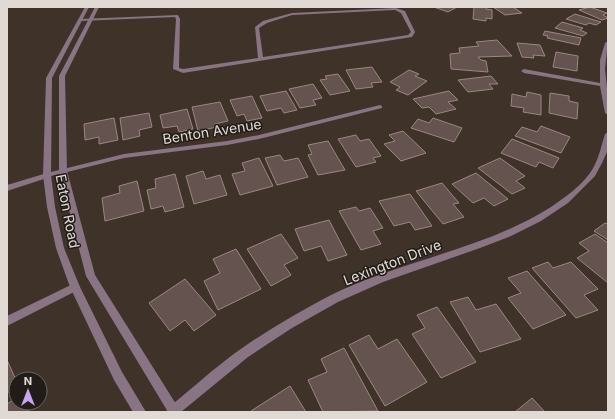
<svg xmlns="http://www.w3.org/2000/svg" width="615" height="419" font-family="Inter,sans-serif">
	<style>
		.building { fill: #65534f; stroke: #9a8782 }
		.lines { fill: none; stroke-linecap: round; stroke-linejoin: round }
		.service { fill: #887482; fill-rule: evenodd }
		.minor { fill: #887482; fill-rule: evenodd }
		.tertiary { fill: #887482; fill-rule: evenodd }
		.labels { text-anchor: middle; dominant-baseline: central; stroke-width: 3; stroke-linejoin: round; paint-order: stroke }
		.street-label { font-size: 14px; fill: #e1d9d3; stroke: #211c17 }
	</style>
	<rect width="100%" height="100%" fill="#3f3229"/>
	<path class="building" d="M 434,7 L 457,7 L 448,12 Z
		M 474,7 L 487,7 L 486,9 L 492,10 L 492,19 L 486,18 L 486,21 L 473,19 Z
		M 493,7 L 513,7 L 522,13 L 505,15 Z
		M 590,7 L 607,13 L 603,15 L 608,18 L 602,20 L 579,10 Z
		M 575,14 L 601,22 L 596,25 L 589,23 L 586,25 L 566,19 Z
		M 562,22 L 583,28 L 580,30 L 587,33 L 583,36 L 555,28 Z
		M 545,31 L 581,38 L 579,45 L 547,38 L 548,36 L 543,35 Z
		M 497,40 L 512,56 L 478,57 L 481,60 L 486,61 L 488,72 L 451,69 L 450,54 L 460,53 L 459,48 L 479,46 L 476,42 Z
		M 517,43 L 540,45 L 545,56 L 533,55 L 534,58 L 522,57 Z
		M 556,52 L 578,56 L 577,71 L 553,67 Z
		M 372,67 L 382,82 L 371,83 L 373,87 L 356,89 L 346,70 Z
		M 409,70 L 419,74 L 415,76 L 427,81 L 408,95 L 396,90 L 400,87 L 390,82 Z
		M 338,74 L 350,91 L 330,95 L 320,80 L 327,79 L 325,76 Z
		M 491,76 L 498,84 L 489,84 L 493,89 L 468,92 L 458,80 Z
		M 313,84 L 322,98 L 313,100 L 316,105 L 300,108 L 289,89 Z
		M 286,91 L 297,110 L 284,113 L 281,108 L 267,111 L 260,96 Z
		M 449,91 L 458,100 L 448,102 L 456,109 L 436,114 L 429,107 L 422,108 L 413,99 Z
		M 527,92 L 541,95 L 541,115 L 523,112 L 524,108 L 511,106 L 512,94 L 526,97 Z
		M 550,93 L 569,96 L 569,101 L 578,103 L 577,119 L 549,113 Z
		M 252,96 L 262,118 L 247,121 L 244,114 L 237,116 L 230,100 Z
		M 220,102 L 228,121 L 215,124 L 217,127 L 198,131 L 192,107 Z
		M 187,109 L 193,129 L 179,132 L 177,126 L 163,128 L 160,115 Z
		M 149,113 L 152,127 L 139,130 L 140,136 L 123,140 L 120,118 Z
		M 114,118 L 118,140 L 99,144 L 99,137 L 85,140 L 84,124 Z
		M 433,118 L 462,128 L 454,142 L 411,128 L 418,119 L 429,123 Z
		M 541,126 L 570,137 L 561,153 L 515,136 L 522,127 L 537,132 Z
		M 403,131 L 426,153 L 401,161 L 384,144 L 395,141 L 389,135 Z
		M 356,135 L 360,141 L 369,139 L 381,156 L 373,158 L 376,162 L 356,167 L 338,139 Z
		M 512,139 L 559,158 L 553,168 L 539,162 L 536,167 L 501,153 Z
		M 328,141 L 345,170 L 318,175 L 308,155 L 312,154 L 308,145 Z
		M 280,155 L 284,161 L 298,158 L 308,177 L 277,185 L 265,158 Z
		M 259,158 L 273,186 L 240,195 L 232,174 L 245,171 L 242,163 Z
		M 500,158 L 525,176 L 516,181 L 525,188 L 512,194 L 478,168 Z
		M 203,171 L 206,179 L 220,175 L 227,195 L 194,204 L 186,176 Z
		M 476,173 L 508,199 L 494,206 L 484,198 L 473,203 L 452,184 Z
		M 175,174 L 184,207 L 165,212 L 163,206 L 151,209 L 147,190 L 156,188 L 155,179 Z
		M 137,181 L 144,211 L 105,221 L 102,198 L 120,193 L 119,186 Z
		M 442,183 L 459,203 L 453,204 L 464,217 L 443,224 L 416,191 Z
		M 410,194 L 432,226 L 415,230 L 410,222 L 394,226 L 379,201 Z
		M 356,207 L 359,211 L 370,208 L 383,228 L 373,231 L 381,244 L 361,250 L 339,211 Z
		M 329,220 L 347,255 L 328,261 L 321,246 L 304,251 L 295,229 Z
		M 605,223 L 608,224 L 608,240 L 594,231 Z
		M 281,234 L 298,258 L 284,265 L 291,275 L 271,286 L 247,249 Z
		M 595,234 L 608,243 L 608,283 L 577,258 L 589,251 L 579,243 Z
		M 236,249 L 261,289 L 218,310 L 204,281 L 220,273 L 213,259 Z
		M 548,262 L 553,268 L 571,262 L 598,289 L 584,295 L 598,310 L 576,318 L 532,268 Z
		M 527,271 L 566,315 L 533,329 L 508,298 L 521,293 L 508,278 Z
		M 185,279 L 216,315 L 194,331 L 185,320 L 170,331 L 149,303 Z
		M 468,297 L 476,310 L 496,304 L 521,339 L 480,352 L 450,302 Z
		M 437,307 L 476,362 L 441,378 L 412,334 L 425,328 L 417,315 Z
		M 369,335 L 378,349 L 397,339 L 427,382 L 385,406 L 349,345 Z
		M 344,348 L 378,411 L 323,412 L 308,380 L 327,372 L 321,359 Z
		M 7,360 L 16,380 L 16,387 L 7,393 Z
		M 290,386 L 306,412 L 252,412 L 251,411 Z
		M 16,398 L 16,403 L 25,403 L 29,412 L 7,412 L 7,404 Z
		M 532,398 L 545,412 L 515,412 Z"/>
	<g class="lines">
		<path class="service" d="M 396,8 L 405,11 L 415,32 L 412,37 L 183,73 L 173,69 L 176,19 L 175,17 L 80,21 L 78,20 L 80,19 L 178,15 L 180,19 L 179,68 L 183,69 L 258,58 L 255,27 L 263,21 L 292,13 ZM 395,10 L 401,13 L 411,32 L 408,35 L 263,57 L 259,28 L 267,23 L 292,15 Z
			M 47,173 L 51,175 L 50,177 L 7,191 L 7,185 Z"/>
		<path class="minor" d="M 608,41 L 605,69 L 608,97 L 608,115 L 605,113 L 600,86 L 524,73 L 521,71 L 524,69 L 600,83 L 600,60 L 605,43 Z
			M 380,105 L 382,106 L 382,108 L 259,139 L 227,145 L 124,158 L 47,177 L 43,175 L 47,173 L 124,154 L 227,141 L 259,135 Z
			M 608,132 L 608,147 L 607,152 L 602,163 L 595,176 L 568,203 L 541,221 L 511,236 L 480,248 L 383,282 L 338,302 L 292,328 L 248,357 L 181,412 L 166,412 L 168,408 C 188,392 206,375 226,360 C 258,335 294,315 329,296 C 401,260 483,250 551,207 C 564,198 580,187 590,173 C 598,162 601,147 605,134 Z
			M 75,283 L 78,284 L 80,287 L 78,290 L 7,326 L 7,316 Z"/>
		<path class="tertiary" d="M 85,7 L 89,7 L 52,78 L 51,175 L 55,207 L 64,248 L 80,287 L 122,372 L 146,412 L 133,412 L 114,380 L 70,287 L 56,248 L 47,207 L 43,175 L 46,78 Z
			M 95,7 L 99,7 L 65,76 L 67,171 L 95,275 L 181,412 L 168,412 L 86,276 L 59,171 L 59,76 Z"/>
	</g>
	<g class="labels">
		<g class="street-label">
			<text transform="translate(212 131) rotate(-9)">Benton Avenue</text>
			<text transform="translate(68 211) rotate(79)">Eaton Road</text>
			<text transform="translate(392 262) rotate(-21)">Lexington Drive</text>
		</g>
	</g>
	<rect width="615" height="419" fill="none" stroke="#e1d9d3" stroke-width="16"/>
	<g transform="translate(28 391)"><circle r="19" fill="#211c17" stroke="#6e6862"/>
	<path d="M0-3L7 15L0 10L-7 15Z" fill="#c8a6ef"/>
	<text y="-6" font-size="11" font-weight="bold" text-anchor="middle" fill="#e1d9d3">N</text>
	</g>
</svg>
